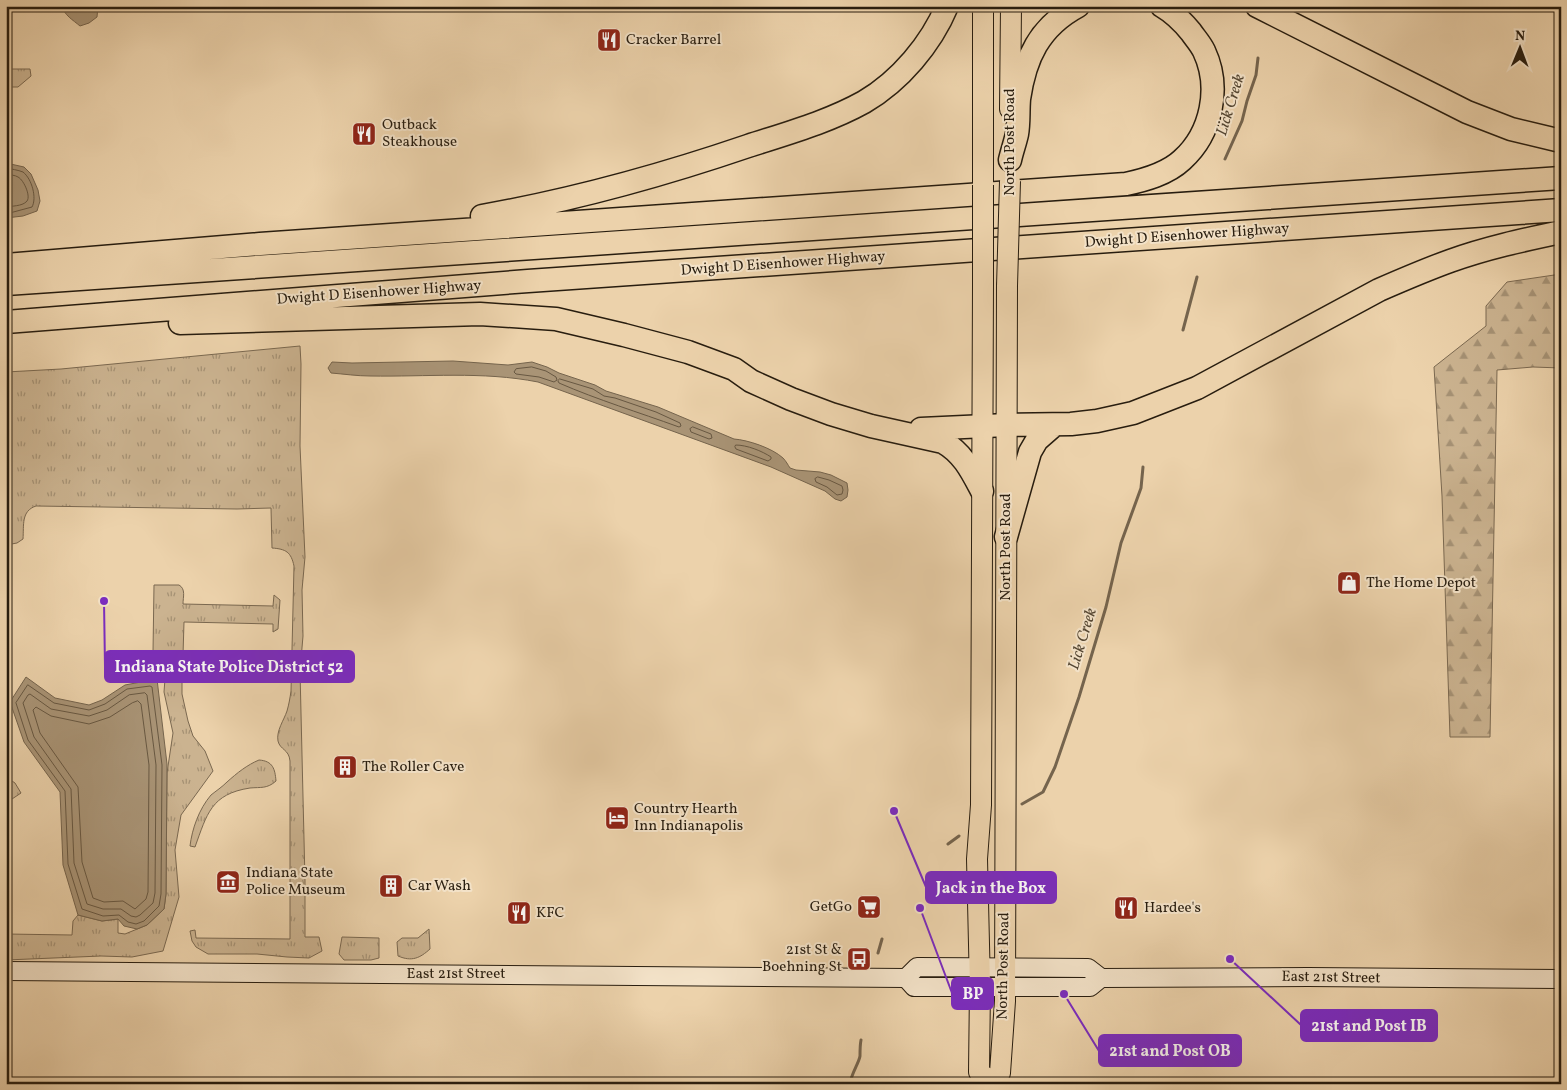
<svg xmlns="http://www.w3.org/2000/svg" width="1567" height="1090" font-family="Vollkorn,serif">
	<style>
		.grass { fill: url(#grass-tufts); stroke: #7a6850 }
		.forest { fill: url(#forest-firs); stroke: #7a6850 }
		.water { fill: #a99476; stroke: #75644d }
		.lines { fill: none; stroke-linecap: round; stroke-linejoin: round }
		.shore { stroke: #685842; stroke-width: 1 }
		.stream { stroke: #75644d; stroke-width: 3 }
		.secondary-casing { stroke: #281d0f; stroke-width: 20 }
		.primary-casing { stroke: #281d0f; stroke-width: 22 }
		.highway-casing { stroke: #281d0f; stroke-width: 25 }
		.secondary { stroke: #f3e2c8; stroke-width: 18 }
		.primary { stroke: #ecd2ab; stroke-width: 20 }
		.highway { stroke: #ecd2ab; stroke-width: 22 }
		.primary-bridge-casing { stroke: #281d0f; stroke-width: 22; stroke-linecap: butt }
		.primary-bridge { stroke: #ecd2ab; stroke-width: 20 }
		.labels { text-anchor: middle; dominant-baseline: central; stroke-width: 4; stroke-linejoin: round; paint-order: stroke }
		.poi-label { font-size: 15px; fill: #281d0f; stroke: #f3e2c8; text-anchor: start }
		.street-label { font-size: 15px; fill: #281d0f; stroke: #f3e2c8 }
		.water-label { font-size: 16px; font-style: italic; fill: #554733; stroke: #f3e2c8 }
		.leader { fill: none; stroke: #7b2cbf; stroke-width: 2 }
		.callout-dot { fill: #7b2cbf; stroke: #f3e2c8; stroke-width: 2 }
		.callout { fill: #7b2cbf; stroke: #7b2cbf; stroke-width: 2 }
		.callout-label { font-size: 16px; text-anchor: middle; font-weight: bold; fill: #fff }
	</style>
	<defs>
		<pattern id="grass-tufts" width="24" height="20" patternUnits="userSpaceOnUse" patternTransform="scale(1.25)"><rect width="24" height="20" fill="#cbb390"/><path d="M3 7l-1-3M5 7V3M7 7l1-3M15 17l-1-3M17 17v-4M19 17l1-3" fill="none" stroke="#a59174"/></pattern>
		<pattern id="forest-firs" width="22" height="20" patternUnits="userSpaceOnUse" patternTransform="scale(1.25)"><rect width="22" height="20" fill="#cbb390"/><path d="M5 1l3.5 6h-7zM16 11l3.5 6h-7z" fill="#a59174"/></pattern>
	</defs>
	<rect width="100%" height="100%" fill="#ecd2ab"/>
	<filter id="stains"><feTurbulence type="fractalNoise" baseFrequency=".004" numOctaves="4"/><feColorMatrix values="0 0 0 0 .2 0 0 0 0 .09 0 0 0 0 .02 0 0 0 .5 -.17"/></filter>
	<radialGradient id="worn" r=".72"><stop offset=".6" stop-color="#630" stop-opacity="0"/><stop offset="1" stop-color="#630" stop-opacity=".3"/></radialGradient>
	<path class="grass" d="M 6,69 L 30,69 L 31,76 L 18,87 L 6,87 Z
		M 300,346 L 301,364 L 300,446 L 305,557 L 302,590 L 303,636 L 300,671 L 305,881 L 305,937 L 319,937 L 322,951 L 309,958 L 287,957 L 257,954 L 208,954 L 196,947 L 192,941 L 190,931 L 195,930 L 196,938 L 290,939 L 290,761 C 289,749 280,750 278,741 C 276,731 284,720 287,711 C 289,704 290,698 291,691 L 294,566 C 291,552 286,549 272,548 L 271,508 L 237,509 L 36,506 C 21,511 24,525 23,539 L 17,543 L 6,545 L 6,372 L 61,369 Z
		M 154,585 L 179,585 C 186,589 183,597 183,604 L 273,606 L 274,595 L 280,600 L 278,629 L 273,632 L 273,624 L 184,622 L 183,655 L 161,655 L 161,653 L 153,652 Z
		M 165,679 L 182,681 L 182,694 L 188,721 L 193,736 L 205,751 L 213,771 L 181,815 L 175,850 L 179,897 L 163,951 L 132,957 L 101,956 L 6,960 L 6,934 L 72,935 L 73,921 L 78,915 L 102,921 L 118,919 L 118,933 L 125,934 L 147,925 L 164,909 L 166,894 L 167,773 L 173,733 L 164,692 Z
		M 259,760 C 273,761 275,769 276,781 C 267,789 261,787 250,788 C 211,794 207,814 195,847 L 190,846 C 192,829 199,809 211,795 C 216,791 222,787 227,782 C 237,773 247,765 259,760 Z
		M 6,777 L 15,783 L 21,793 L 9,801 L 9,805 L 6,805 Z
		M 429,929 L 430,949 C 420,958 412,962 398,956 L 397,942 L 402,938 L 418,938 Z
		M 342,937 L 379,938 L 379,958 L 371,960 L 344,960 L 339,954 Z"/>
	<path class="forest" d="M 1561,274 L 1561,368 L 1533,367 L 1497,370 L 1490,737 L 1450,737 L 1442,496 L 1434,367 L 1486,326 L 1486,306 L 1507,282 Z"/>
	<path class="water" d="M 62,6 L 98,6 L 97,17 L 89,23 L 80,26 C 73,20 64,15 62,6 Z
		M 6,163 L 24,167 L 31,174 L 38,190 L 40,201 L 37,211 L 23,216 L 6,218 Z
		M 453,361 L 508,365 L 532,362 L 547,367 L 559,373 L 595,385 L 606,391 L 658,407 L 734,439 C 748,440 772,448 783,458 C 786,461 788,465 790,468 L 796,470 L 820,472 L 831,475 L 847,483 L 848,490 L 847,497 L 841,501 L 835,499 L 825,491 L 771,467 L 538,382 C 482,371 426,377 370,376 C 357,376 344,374 331,373 L 328,368 L 332,362 L 352,363 Z
		M 26,677 L 55,698 L 89,705 L 102,700 L 125,685 L 157,679 L 167,764 L 166,894 L 164,909 L 147,925 L 137,929 L 124,926 L 118,919 L 102,921 L 78,915 L 63,865 L 60,792 L 24,742 L 10,702 Z"/>
	<g class="lines">
		<path class="shore" d="M 6,168 C 11,169 18,170 23,172 C 32,179 37,198 32,207 L 6,214
			M 6,174 C 10,175 15,175 18,177 C 24,180 32,198 26,202 C 22,206 12,206 6,207
			M 532,367 L 546,371 L 556,377 L 557,380 L 554,382 L 539,377 L 516,374 L 514,372 L 516,369 Z
			M 560,379 L 593,389 L 604,396 L 615,398 L 656,412 L 680,423 L 681,426 L 679,427 C 638,412 598,400 559,383 L 558,381 Z
			M 693,427 L 711,434 L 712,438 L 709,439 L 691,432 L 690,429 Z
			M 736,445 C 747,445 762,451 771,457 L 771,459 L 768,461 L 736,449 L 735,447 Z
			M 818,477 L 829,480 L 842,486 L 843,490 L 842,494 L 837,495 L 827,487 L 816,482 L 815,479 Z
			M 28,685 L 54,703 L 89,710 L 105,704 L 127,689 L 150,686 L 152,687 L 162,765 L 161,894 L 159,906 L 144,921 L 136,924 L 128,922 L 119,915 L 103,916 L 82,909 L 68,864 L 65,791 L 28,740 L 16,703 Z
			M 145,693 L 147,695 L 156,765 L 155,893 L 153,903 L 140,915 L 136,917 L 131,916 L 121,909 L 103,909 L 87,904 L 74,863 L 71,789 L 34,737 L 23,703 L 28,695 L 30,694 L 51,709 L 89,716 L 107,710 L 129,695 Z
			M 138,701 L 141,704 L 149,765 L 148,892 L 146,899 L 135,909 L 123,901 L 104,902 L 93,898 L 82,862 L 78,787 L 40,733 L 33,710 L 36,707 L 51,716 L 89,724 L 110,717 L 132,703 Z"/>
		<path class="stream" d="M 1225,159 L 1242,121 L 1247,101 L 1256,75 L 1258,58
			M 1183,330 L 1197,277
			M 1022,804 L 1043,792 L 1055,767 L 1079,697 L 1106,607 L 1121,543 L 1141,488 L 1143,467
			M 948,844 L 959,836
			M 878,953 L 882,939
			M 850,1084 C 851,1074 859,1063 860,1056 C 860,1051 860,1045 861,1040"/>
		<defs>
			<path id="secondary" d="M 6,971 L 906,978 L 917,967 L 1088,968 L 1101,978 L 1308,977 L 1561,979
				M 906,978 L 914,987 L 1090,987 L 1101,978"/>
			<path id="primary" d="M 983,6 L 983,185
				M 1010,109 L 1011,6
				M 983,285 L 981,805 L 977,859 L 980,987 L 979,1072 L 990,1081 L 990,1084
				M 990,1081 L 998,1076 L 1000,1073 L 1005,1001 L 1007,286"/>
			<path id="highway" d="M 1257,6 L 1467,112 L 1511,129 L 1561,141
				M 1010,160 C 1012,151 1015,143 1017,134 C 1019,123 1018,111 1019,99 C 1025,58 1039,27 1078,6
				M 482,216 C 573,200 660,176 748,146 C 788,133 828,122 864,102 C 900,81 931,44 947,6
				M 6,265 L 260,244 L 1126,184 C 1145,180 1167,174 1182,160 C 1212,133 1221,87 1204,51 C 1200,43 1195,38 1191,32 C 1182,21 1174,13 1162,6
				M 6,284 L 1561,178
				M 6,322 L 528,281 L 1561,210
				M 180,323 L 480,314 L 556,319 L 624,335 L 688,352 L 734,369 L 751,381 L 791,399 L 831,414 L 871,426 L 943,442 C 963,453 972,472 982,491
				M 921,429 L 1007,425 L 1071,424 L 1097,421 L 1133,413 L 1197,388 L 1379,290 C 1402,280 1425,270 1450,261 C 1486,248 1523,240 1561,232
				M 1006,537 L 1030,452 L 1037,440 L 1053,426"/>
		</defs>
		<use href="#secondary" class="secondary-casing"/>
		<use href="#primary" class="primary-casing"/>
		<use href="#highway" class="highway-casing"/>
		<use href="#secondary" class="secondary"/>
		<use href="#primary" class="primary"/>
		<use href="#highway" class="highway"/>
		<defs>
			<path id="primary-bridge" d="M 983,285 L 983,185
				M 1007,286 L 1010,181"/>
		</defs>
		<use href="#primary-bridge" class="primary-bridge-casing"/>
		<use href="#primary-bridge" class="primary-bridge"/>
	</g>
	<defs>
		<symbol id="restaurant-square" viewBox="-11 -11 22 22"><rect x="-9" y="-9" width="18" height="18" rx="4" fill="#8f2418" stroke="#f3e2c8"/><path d="M-5-6h1v4h1v-4h1v4h1v-4h1v5L-1.5 .5V6h-2V.5L-5-1ZM5-6V6H3V1.5H1.5Q1.5-4 5-6Z" fill="#fff"/></symbol>
		<symbol id="shop-square" viewBox="-11 -11 22 22"><rect x="-9" y="-9" width="18" height="18" rx="4" fill="#8f2418" stroke="#f3e2c8"/><path d="M-5-2.5h2.3a2.7 3.5 0 0 1 5.4 0H5L5.5 6h-11ZM-1.5-2.5h3a1.5 2.3 0 0 0-3 0Z" fill="#fff"/></symbol>
		<symbol id="building-square" viewBox="-11 -11 22 22"><rect x="-9" y="-9" width="18" height="18" rx="4" fill="#8f2418" stroke="#f3e2c8"/><path d="M-4-6H4V6H1V3H-1V6H-4ZM-2.5-4.3h1.7v1.8h-1.7ZM.8-4.3h1.7v1.8H.8ZM-2.5-1h1.7V.8h-1.7ZM.8-1h1.7V.8H.8Z" fill="#fff"/></symbol>
		<symbol id="hotel-square" viewBox="-11 -11 22 22"><rect x="-9" y="-9" width="18" height="18" rx="4" fill="#8f2418" stroke="#f3e2c8"/><path d="M-6-4.5h1.5V1H6V5H4.5V3h-9V5H-6ZM-4 0a1.8 1.8 0 1 1 3.6 0ZM.5 0V-2.5h3Q6-2.5 6 0Z" fill="#fff"/></symbol>
		<symbol id="museum-square" viewBox="-11 -11 22 22"><rect x="-9" y="-9" width="18" height="18" rx="4" fill="#8f2418" stroke="#f3e2c8"/><path d="M0-6L6-3V-2H-6V-3ZM-5-1h2V3h-2ZM-1-1h2V3h-2ZM3-1h2V3H3ZM-6 4H6V6H-6Z" fill="#fff"/></symbol>
		<symbol id="supermarket-square" viewBox="-11 -11 22 22"><rect x="-9" y="-9" width="18" height="18" rx="4" fill="#8f2418" stroke="#f3e2c8"/><path d="M-6-5.5h2.5l.6 2H6L4.5 2H-2.5L-4.4-4H-6ZM-1.5 3.2a1.3 1.3 0 1 0 .1 0ZM3 3.2a1.3 1.3 0 1 0 .1 0Z" fill="#fff"/></symbol>
		<symbol id="bus-square" viewBox="-11 -11 22 22"><rect x="-9" y="-9" width="18" height="18" rx="4" fill="#8f2418" stroke="#f3e2c8"/><path d="M-5-6H5V4H4V6H2V4H-2V6H-4V4H-5ZM-3.5-4V0h7V-4ZM-3.5 1.2v1.5H-2V1.2ZM2 1.2v1.5H3.5V1.2Z" fill="#fff"/></symbol>
	</defs>
	<g fill-rule="evenodd">
		<use href="#restaurant-square" x="595" y="26" width="28" height="28"/>
		<use href="#restaurant-square" x="350" y="120" width="28" height="28"/>
		<use href="#shop-square" x="1335" y="569" width="28" height="28"/>
		<use href="#building-square" x="331" y="753" width="28" height="28"/>
		<use href="#hotel-square" x="603" y="804" width="28" height="28"/>
		<use href="#museum-square" x="214" y="868" width="28" height="28"/>
		<use href="#building-square" x="377" y="872" width="28" height="28"/>
		<use href="#supermarket-square" x="855" y="893" width="28" height="28"/>
		<use href="#restaurant-square" x="1112" y="894" width="28" height="28"/>
		<use href="#restaurant-square" x="505" y="899" width="28" height="28"/>
		<use href="#bus-square" x="845" y="945" width="28" height="28"/>
	</g>
	<g class="labels">
		<g class="poi-label">
			<text x="626" y="40">Cracker Barrel</text>
			<text x="382" y="125">Outback<tspan x="382" dy="17">Steakhouse</tspan></text>
			<text x="1366" y="583">The Home Depot</text>
			<text x="362" y="767">The Roller Cave</text>
			<text x="634" y="809">Country Hearth<tspan x="634" dy="17">Inn Indianapolis</tspan></text>
			<text x="246" y="873">Indiana State<tspan x="246" dy="17">Police Museum</tspan></text>
			<text x="408" y="886">Car Wash</text>
			<text x="852" y="907" text-anchor="end">GetGo</text>
			<text x="1144" y="908">Hardee's</text>
			<text x="536" y="913">KFC</text>
			<text x="842" y="950" text-anchor="end">21st St &amp;<tspan x="842" dy="17">Boehning St</tspan></text>
		</g>
		<g class="street-label">
			<text transform="translate(1010 142) rotate(-90)">North Post Road</text>
			<text transform="translate(1187 236) rotate(-4)">Dwight D Eisenhower Highway</text>
			<text transform="translate(783 264) rotate(-4)">Dwight D Eisenhower Highway</text>
			<text transform="translate(379 293) rotate(-4)">Dwight D Eisenhower Highway</text>
			<text transform="translate(1006 547) rotate(-90)">North Post Road</text>
			<text transform="translate(1004 966) rotate(-89)">North Post Road</text>
			<text x="456" y="974">East 21st Street</text>
			<text transform="translate(1331 978) rotate(1)">East 21st Street</text>
		</g>
		<g class="water-label">
			<text transform="translate(1231 105) rotate(-73)">Lick Creek</text>
			<text transform="translate(1083 639) rotate(-73)">Lick Creek</text>
		</g>
	</g>
	<path class="leader" d="M104 601L105 667M894 811L926 887M920 908L952 993M1230 959L1301 1025M1064 994L1099 1051"/>
	<g class="callout-dot">
		<circle cx="104" cy="601" r="5"/>
		<circle cx="894" cy="811" r="5"/>
		<circle cx="920" cy="908" r="5"/>
		<circle cx="1230" cy="959" r="5"/>
		<circle cx="1064" cy="994" r="5"/>
	</g>
	<g class="callout">
		<rect x="105" y="651" width="249" height="31" rx="5"/>
		<rect x="926" y="872" width="130" height="31" rx="5"/>
		<rect x="952" y="978" width="41" height="31" rx="5"/>
		<rect x="1301" y="1010" width="136" height="31" rx="5"/>
		<rect x="1099" y="1035" width="142" height="31" rx="5"/>
	</g>
	<g class="callout-label">
		<text x="229" y="672">Indiana State Police District 52</text>
		<text x="991" y="893">Jack in the Box</text>
		<text x="973" y="999">BP</text>
		<text x="1369" y="1031">21st and Post IB</text>
		<text x="1170" y="1056">21st and Post OB</text>
	</g>
	<rect width="1567" height="1090" fill="none" stroke="#ecd2ab" stroke-width="25"/>
	<rect x="8" y="8" width="1552" height="1075" fill="none" stroke="#281d0f" stroke-width="2.5"/>
	<rect x="12" y="12" width="1542" height="1065" fill="none" stroke="#281d0f"/>
	<g transform="translate(1520 48) rotate(1)" stroke="#f3e2c8" stroke-width="4" paint-order="stroke">
	<path d="M0-4L9 19L0 12L-9 19Z" fill="#281d0f"/>
	<text y="-8" font-size="14" font-weight="bold" text-anchor="middle" fill="#281d0f">N</text>
	</g>
	<rect width="100%" height="100%" filter="url(#stains)"/>
	<rect width="100%" height="100%" fill="url(#worn)"/>
</svg>
